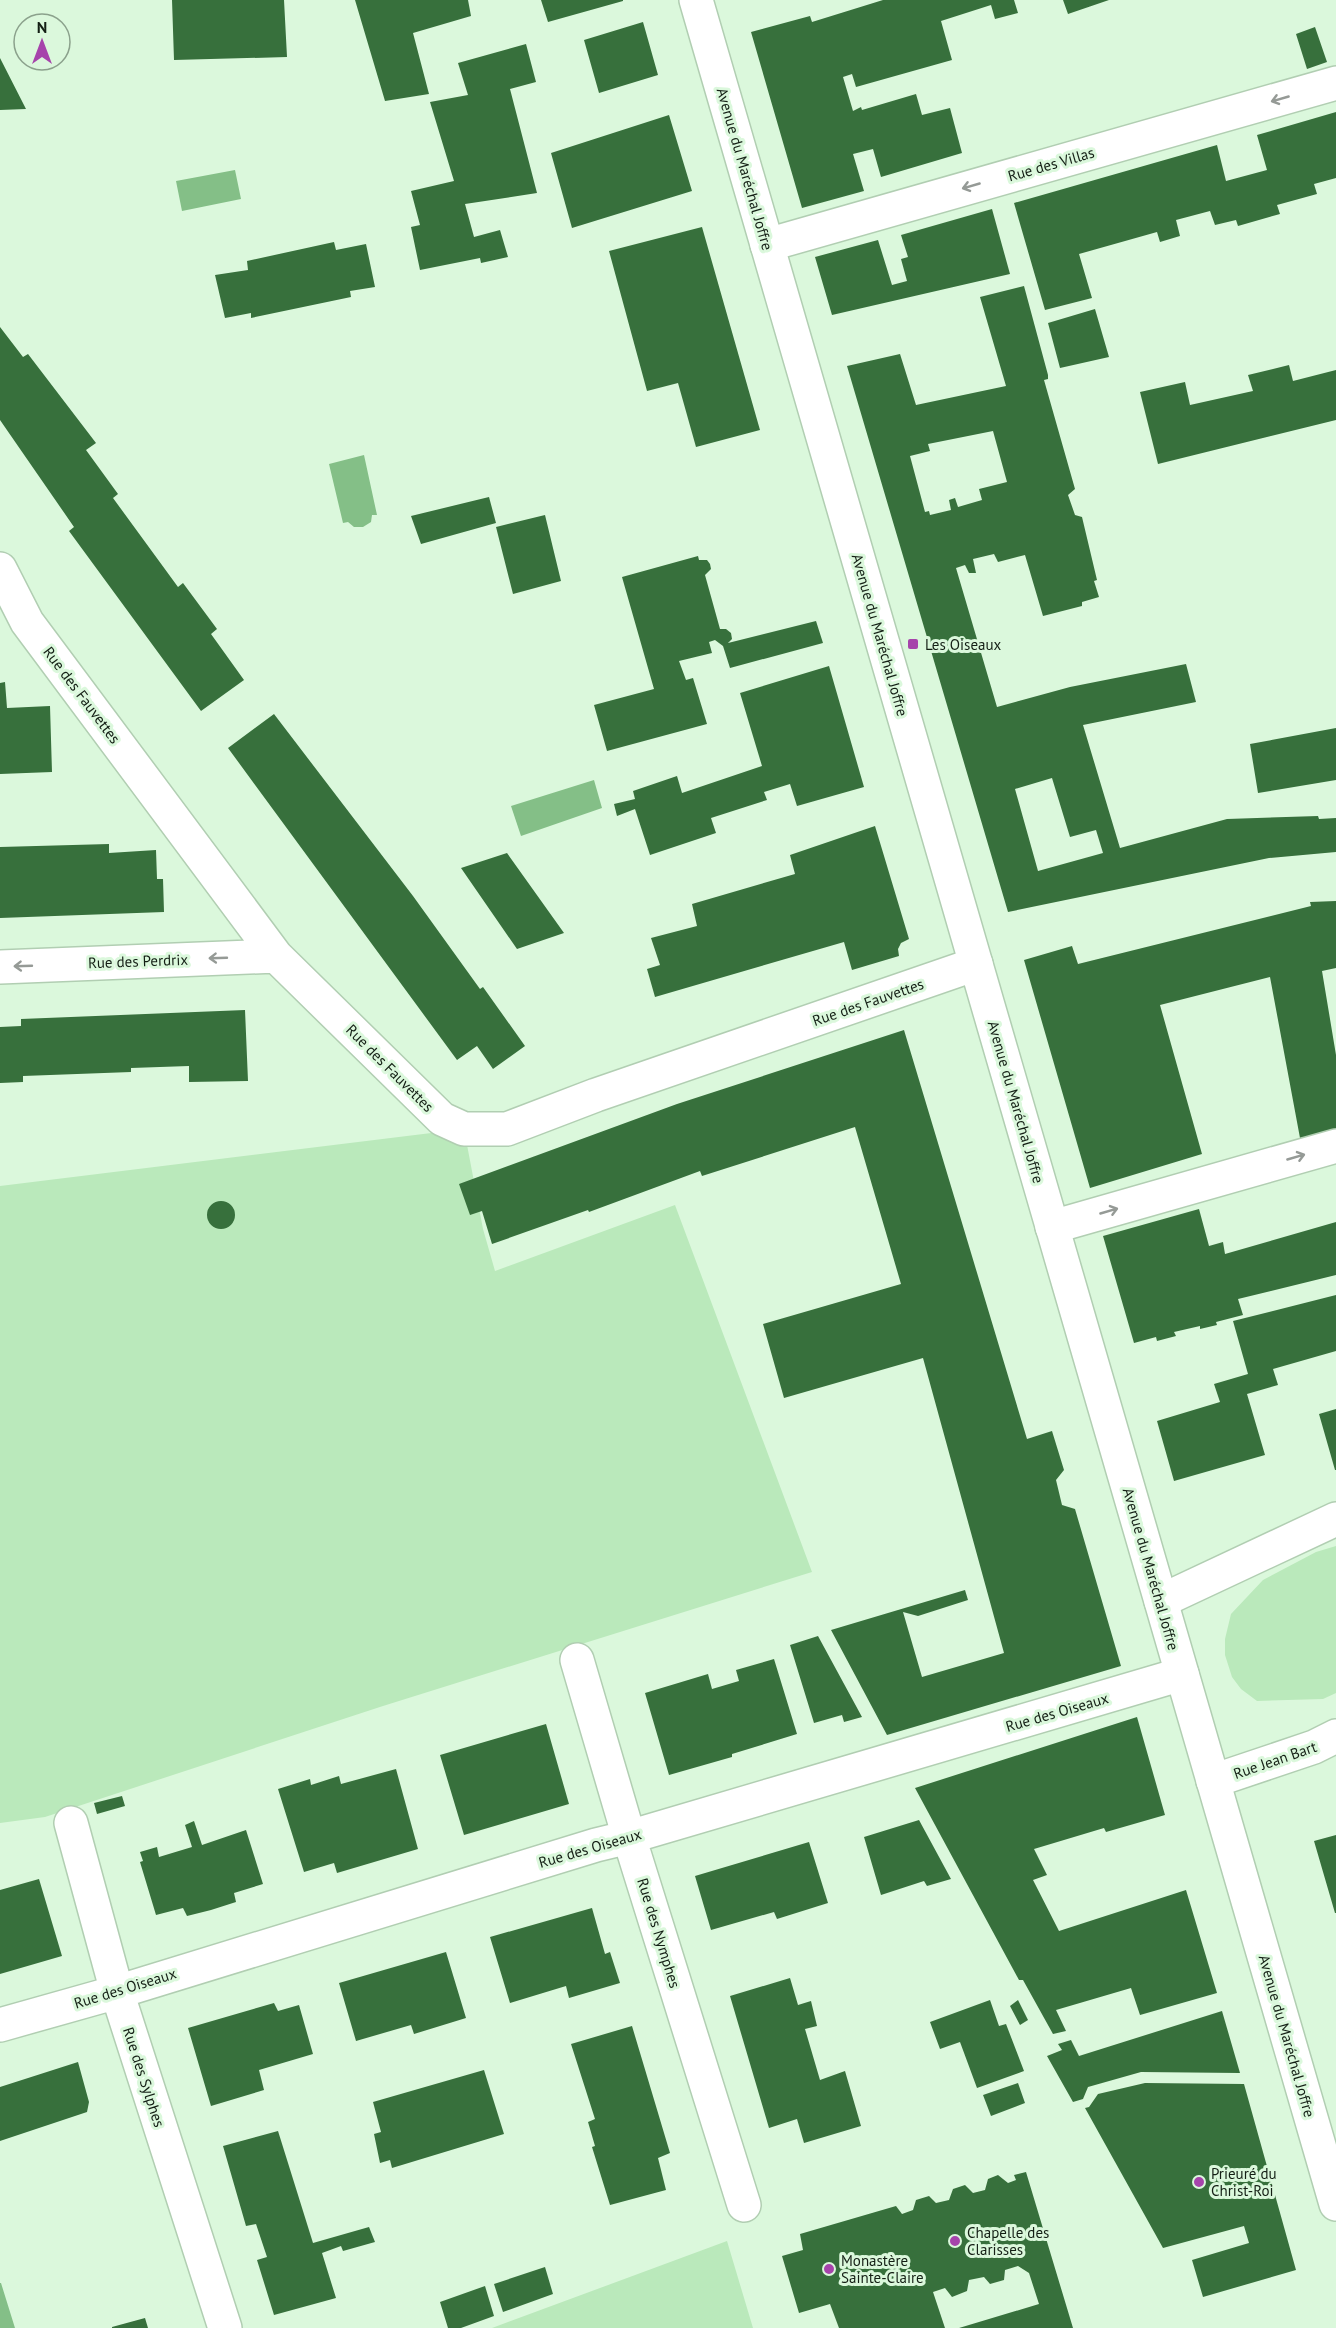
<svg xmlns="http://www.w3.org/2000/svg" width="1336" height="2328" font-family="'PT Sans',sans-serif">
	<style>
		.green { fill: #bae9bb }
		.water { fill: #84bf87 }
		.building { fill: #37703c; fill-rule: evenodd }
		.lines { fill: none; stroke-linecap: round; stroke-linejoin: round }
		.minor-casing { stroke: #b1ceb2; stroke-width: 36 }
		.major-casing { stroke: #b1ceb2; stroke-width: 36 }
		.minor { stroke: #fff; stroke-width: 33 }
		.major { stroke: #fff; stroke-width: 33 }
		.oneway { stroke: #959a96 }
		.poi-dot { fill: #a644ab; stroke: #dbf8dc; stroke-width: 2 }
		.labels { text-anchor: middle; dominant-baseline: central; stroke-width: 6; stroke-linejoin: round; paint-order: stroke }
		.street-label { font-size: 15px; fill: #141f15; stroke: #dbf8dc }
		.poi-label { font-size: 15px; fill: #141f15; stroke: #dbf8dc; text-anchor: start }
	</style>
	<rect width="100%" height="100%" fill="#dbf8dc"/>
	<path class="green" d="M 464,1129 L 483,1229 L 495,1271 L 675,1205 L 812,1572 L 383,1706 L 45,1817 L 0,1823 L 0,1186 Z
		M 1336,1546 L 1336,1693 L 1323,1699 L 1257,1701 L 1241,1689 L 1232,1677 L 1225,1655 L 1225,1639 L 1231,1614 L 1263,1580 L 1316,1552 Z
		M 727,2241 L 753,2328 L 492,2328 Z"/>
	<path class="water" d="M 235,170 L 241,199 L 182,211 L 176,181 Z
		M 364,455 L 377,515 L 372,515 L 371,522 L 363,527 L 354,527 L 348,522 L 343,523 L 329,464 Z
		M 594,780 L 602,808 L 521,836 L 511,806 Z
		M 0,2283 L 1,2283 L 15,2328 L 0,2328 Z"/>
	<path class="building" d="M 172,0 L 284,0 L 287,57 L 174,60 Z
		M 355,0 L 468,0 L 471,16 L 413,33 L 429,94 L 385,101 Z
		M 541,0 L 623,0 L 623,1 L 548,22 Z
		M 883,0 L 1014,0 L 1018,13 L 995,19 L 991,5 L 941,21 L 952,60 L 856,87 L 852,74 L 843,77 L 853,111 L 861,107 L 862,110 L 916,94 L 922,115 L 950,108 L 962,153 L 881,177 L 873,149 L 853,154 L 864,191 L 802,208 L 751,32 L 810,16 L 812,22 Z
		M 1063,0 L 1109,0 L 1068,14 Z
		M 643,22 L 658,75 L 599,93 L 584,40 Z
		M 1315,27 L 1327,62 L 1307,69 L 1296,34 Z
		M 526,44 L 536,82 L 510,89 L 537,193 L 465,204 L 474,237 L 500,230 L 508,257 L 481,263 L 480,258 L 420,270 L 411,227 L 420,225 L 411,191 L 454,181 L 430,102 L 468,95 L 458,63 Z
		M 0,58 L 26,109 L 0,110 Z
		M 1336,112 L 1336,178 L 1314,184 L 1317,194 L 1277,205 L 1280,214 L 1238,226 L 1236,220 L 1215,225 L 1210,211 L 1176,220 L 1180,236 L 1160,242 L 1157,232 L 1079,254 L 1092,298 L 1045,310 L 1014,203 L 1217,145 L 1226,181 L 1267,170 L 1257,135 Z
		M 669,115 L 692,191 L 572,228 L 551,153 Z
		M 992,209 L 1010,274 L 832,315 L 815,257 L 878,240 L 892,285 L 907,281 L 901,259 L 908,257 L 901,235 Z
		M 702,227 L 760,430 L 696,447 L 678,383 L 647,391 L 609,251 Z
		M 334,242 L 336,250 L 366,244 L 375,287 L 350,291 L 351,297 L 251,318 L 251,313 L 225,318 L 215,275 L 248,270 L 247,261 Z
		M 1024,286 L 1048,375 L 1048,379 L 1044,380 L 1075,489 L 1068,495 L 1075,515 L 1082,517 L 1097,580 L 1094,581 L 1099,597 L 1082,602 L 1082,606 L 1043,616 L 1025,555 L 998,562 L 994,554 L 973,559 L 976,573 L 969,573 L 965,565 L 956,568 L 997,707 L 1070,687 L 1186,664 L 1196,702 L 1083,725 L 1120,848 L 1227,819 L 1318,816 L 1319,819 L 1336,818 L 1336,852 L 1269,858 L 1008,912 L 847,366 L 900,354 L 916,405 L 1006,386 L 980,297 ZM 993,431 L 1007,482 L 979,489 L 982,500 L 958,507 L 955,498 L 949,500 L 951,510 L 930,515 L 929,511 L 925,512 L 910,456 L 930,451 L 928,444 ZM 1052,778 L 1070,837 L 1096,830 L 1103,853 L 1038,871 L 1015,789 Z
		M 1095,309 L 1109,357 L 1060,368 L 1048,323 Z
		M 0,327 L 23,357 L 28,354 L 96,443 L 86,450 L 118,494 L 113,498 L 178,587 L 183,583 L 217,629 L 211,634 L 244,680 L 201,711 L 69,531 L 74,527 L 0,420 Z
		M 1289,365 L 1293,381 L 1336,370 L 1336,420 L 1158,464 L 1140,392 L 1185,382 L 1190,405 L 1253,391 L 1248,375 Z
		M 489,497 L 496,523 L 421,544 L 411,516 Z
		M 545,515 L 561,581 L 513,594 L 496,527 Z
		M 698,556 L 699,560 L 707,560 L 710,564 L 711,569 L 705,575 L 720,629 L 726,629 L 731,633 L 732,639 L 728,643 L 816,621 L 823,643 L 730,668 L 723,646 L 715,640 L 709,642 L 712,653 L 679,661 L 686,680 L 693,678 L 707,724 L 607,751 L 594,705 L 654,689 L 622,577 Z
		M 829,666 L 864,787 L 797,806 L 790,784 L 764,792 L 767,800 L 711,818 L 716,833 L 650,855 L 635,809 L 617,816 L 614,804 L 635,799 L 633,791 L 677,776 L 682,793 L 762,766 L 740,693 Z
		M 5,682 L 7,708 L 50,706 L 52,772 L 0,774 L 0,683 Z
		M 274,714 L 413,896 L 480,989 L 483,987 L 525,1046 L 493,1069 L 477,1046 L 457,1060 L 228,748 Z
		M 1336,728 L 1336,780 L 1258,793 L 1250,744 Z
		M 875,826 L 909,939 L 901,943 L 898,949 L 899,956 L 852,970 L 844,942 L 655,997 L 647,969 L 660,965 L 651,938 L 697,926 L 692,904 L 795,874 L 790,855 Z
		M 109,844 L 109,853 L 156,850 L 157,879 L 163,879 L 164,912 L 0,918 L 0,847 Z
		M 507,853 L 564,933 L 517,949 L 461,868 Z
		M 1336,901 L 1336,968 L 1322,971 L 1336,1055 L 1336,1131 L 1300,1138 L 1270,977 L 1160,1005 L 1202,1154 L 1090,1188 L 1024,960 L 1072,946 L 1078,964 L 1311,906 L 1310,902 Z
		M 245,1010 L 248,1081 L 189,1082 L 189,1066 L 131,1068 L 131,1072 L 23,1076 L 23,1082 L 0,1083 L 0,1027 L 21,1026 L 21,1019 Z
		M 904,1030 L 1027,1439 L 1052,1431 L 1064,1470 L 1056,1480 L 1062,1505 L 1075,1509 L 1121,1666 L 887,1735 L 831,1630 L 965,1590 L 968,1600 L 918,1616 L 903,1612 L 922,1677 L 1004,1653 L 923,1358 L 784,1398 L 763,1324 L 901,1284 L 855,1127 L 702,1176 L 700,1171 L 589,1212 L 588,1210 L 492,1244 L 482,1211 L 470,1215 L 459,1184 L 677,1104 Z
		M207 1215a14 14 0 1 1 28 0a14 14 0 1 1-28 0Z
		M 1199,1209 L 1209,1246 L 1223,1242 L 1225,1254 L 1336,1222 L 1336,1275 L 1238,1299 L 1243,1315 L 1216,1322 L 1217,1325 L 1200,1329 L 1200,1326 L 1174,1332 L 1176,1336 L 1157,1341 L 1156,1337 L 1134,1343 L 1103,1236 Z
		M 1336,1295 L 1336,1351 L 1273,1369 L 1278,1385 L 1247,1394 L 1265,1455 L 1174,1481 L 1157,1421 L 1220,1402 L 1214,1384 L 1248,1374 L 1233,1321 Z
		M 1336,1409 L 1336,1470 L 1335,1470 L 1319,1414 Z
		M 818,1636 L 862,1717 L 844,1722 L 842,1715 L 814,1723 L 790,1645 Z
		M 774,1659 L 797,1734 L 732,1754 L 732,1757 L 669,1775 L 645,1693 L 708,1674 L 712,1689 L 739,1681 L 736,1670 Z
		M 1137,1717 L 1165,1815 L 1106,1832 L 1104,1828 L 1034,1849 L 1047,1875 L 1033,1880 L 1059,1931 L 1186,1890 L 1217,1993 L 1140,2015 L 1131,1988 L 1056,2010 L 1066,2031 L 1053,2034 L 1023,1980 L 1019,1980 L 915,1788 Z
		M 546,1724 L 569,1804 L 464,1835 L 440,1755 Z
		M 396,1769 L 418,1849 L 337,1873 L 334,1863 L 304,1872 L 278,1789 L 310,1779 L 311,1785 L 339,1776 L 341,1784 Z
		M 122,1796 L 125,1806 L 97,1814 L 94,1803 Z
		M 919,1820 L 951,1879 L 927,1886 L 924,1881 L 881,1895 L 864,1837 Z
		M 194,1821 L 202,1845 L 246,1830 L 263,1884 L 234,1893 L 236,1902 L 211,1910 L 187,1916 L 183,1908 L 156,1915 L 140,1862 L 143,1861 L 140,1852 L 157,1847 L 159,1857 L 192,1847 L 185,1825 Z
		M 1336,1835 L 1336,1913 L 1335,1913 L 1314,1841 Z
		M 809,1842 L 828,1903 L 777,1919 L 774,1912 L 711,1930 L 695,1876 Z
		M 39,1879 L 62,1956 L 0,1974 L 0,1890 Z
		M 592,1908 L 605,1954 L 610,1952 L 620,1983 L 569,1998 L 566,1986 L 510,2003 L 490,1937 Z
		M 446,1952 L 466,2018 L 414,2034 L 411,2025 L 356,2041 L 339,1983 Z
		M 790,1978 L 798,2005 L 811,2001 L 817,2026 L 805,2029 L 820,2080 L 845,2071 L 861,2126 L 804,2143 L 797,2119 L 769,2128 L 730,1996 Z
		M 990,2000 L 999,2026 L 1006,2024 L 1024,2071 L 977,2088 L 960,2042 L 940,2049 L 930,2022 Z
		M 1018,2000 L 1028,2020 L 1020,2025 L 1010,2006 Z
		M 274,2003 L 278,2011 L 299,2005 L 313,2054 L 259,2070 L 264,2090 L 211,2106 L 188,2028 Z
		M 1222,2011 L 1240,2073 L 1141,2072 L 1088,2087 L 1083,2099 L 1073,2102 L 1047,2056 L 1062,2050 L 1058,2044 L 1071,2040 L 1079,2056 Z
		M 632,2026 L 670,2153 L 658,2158 L 666,2190 L 610,2205 L 592,2147 L 595,2146 L 588,2122 L 595,2119 L 571,2044 Z
		M 78,2062 L 89,2102 L 87,2112 L 0,2141 L 0,2087 Z
		M 484,2070 L 504,2134 L 392,2168 L 390,2160 L 380,2163 L 374,2134 L 381,2132 L 373,2102 Z
		M 1018,2083 L 1025,2103 L 991,2116 L 983,2095 Z
		M 1145,2083 L 1244,2084 L 1296,2270 L 1203,2297 L 1192,2260 L 1249,2243 L 1244,2226 L 1163,2248 L 1085,2108 L 1089,2107 L 1098,2094 Z
		M 278,2131 L 313,2243 L 369,2227 L 375,2242 L 343,2251 L 341,2246 L 322,2253 L 336,2298 L 274,2315 L 257,2260 L 267,2257 L 256,2224 L 246,2226 L 223,2146 Z
		M 1026,2172 L 1073,2328 L 959,2328 L 1039,2304 L 1029,2273 L 1018,2266 L 1005,2270 L 1004,2280 L 990,2284 L 984,2277 L 969,2280 L 967,2291 L 952,2297 L 945,2288 L 933,2292 L 945,2328 L 839,2328 L 830,2304 L 799,2313 L 782,2256 L 803,2250 L 800,2234 L 896,2206 L 902,2214 L 913,2210 L 916,2200 L 929,2196 L 936,2203 L 949,2200 L 953,2189 L 965,2185 L 973,2193 L 985,2190 L 988,2179 L 998,2175 L 1008,2183 L 1016,2180 L 1014,2175 Z
		M 545,2267 L 553,2294 L 503,2312 L 494,2284 Z
		M 485,2286 L 494,2316 L 461,2328 L 448,2328 L 440,2302 Z
		M 145,2318 L 148,2328 L 112,2328 L 112,2327 Z"/>
	<g class="lines">
		<defs>
			<path id="minor" d="M 767,245 L 1336,83
				M 0,569 L 27,622 L 276,956 L 442,1119 L 464,1129 L 507,1129 L 596,1095 L 976,964
				M 0,967 L 276,956
				M 1052,1227 L 1336,1146
				M 1161,1601 L 1336,1519
				M 577,1660 L 629,1837 L 744,2205
				M 1213,1781 L 1314,1747 L 1336,1736
				M 71,1823 L 117,1992 L 225,2328
				M 0,2025 L 117,1992 L 596,1845 L 629,1837 L 1182,1674"/>
			<path id="major" d="M 696,0 L 1336,2204"/>
		</defs>
		<use href="#minor" class="minor-casing"/>
		<use href="#major" class="major-casing"/>
		<use href="#minor" class="minor"/>
		<use href="#major" class="major"/>
	</g>
	<defs><path id="oneway-shaft" d="M-6 0H5M1.5-3L5.5 0L1.5 3" fill="none" stroke-width="1.6" stroke-linecap="round" stroke-linejoin="round" transform="scale(1.5)"/></defs>
	<g class="oneway">
		<use href="#oneway-shaft" transform="translate(1280 99) rotate(164)"/>
		<use href="#oneway-shaft" transform="translate(971 186) rotate(164)"/>
		<use href="#oneway-shaft" transform="translate(218 958) rotate(178)"/>
		<use href="#oneway-shaft" transform="translate(23 966) rotate(178)"/>
		<use href="#oneway-shaft" transform="translate(1296 1157) rotate(-16)"/>
		<use href="#oneway-shaft" transform="translate(1109 1211) rotate(-16)"/>
	</g>
	<g class="poi-dot">
		<rect x="907" y="638" width="12" height="12" rx="3"/>
		<circle cx="1199" cy="2182" r="6"/>
		<circle cx="955" cy="2241" r="6"/>
		<circle cx="829" cy="2269" r="6"/>
	</g>
	<g class="labels">
		<g class="street-label">
			<text transform="translate(1051 164) rotate(-16)">Rue des Villas</text>
			<text transform="translate(745 169) rotate(74)">Avenue du Maréchal Joffre</text>
			<text transform="translate(880 635) rotate(74)">Avenue du Maréchal Joffre</text>
			<text transform="translate(82 695) rotate(53)">Rue des Fauvettes</text>
			<text transform="translate(138 961) rotate(-2)">Rue des Perdrix</text>
			<text transform="translate(868 1002) rotate(-19)">Rue des Fauvettes</text>
			<text transform="translate(390 1068) rotate(45)">Rue des Fauvettes</text>
			<text transform="translate(1016 1102) rotate(74)">Avenue du Maréchal Joffre</text>
			<text transform="translate(1151 1569) rotate(74)">Avenue du Maréchal Joffre</text>
			<text transform="translate(1057 1712) rotate(-16)">Rue des Oiseaux</text>
			<text transform="translate(1275 1760) rotate(-19)">Rue Jean Bart</text>
			<text transform="translate(590 1848) rotate(-16)">Rue des Oiseaux</text>
			<text transform="translate(659 1933) rotate(73)">Rue des Nymphes</text>
			<text transform="translate(125 1988) rotate(-17)">Rue des Oiseaux</text>
			<text transform="translate(1287 2036) rotate(74)">Avenue du Maréchal Joffre</text>
			<text transform="translate(144 2077) rotate(72)">Rue des Sylphes</text>
		</g>
		<g class="poi-label">
			<text x="925" y="644">Les Oiseaux</text>
			<text x="1211" y="2173">Prieuré du<tspan x="1211" dy="17">Christ-Roi</tspan></text>
			<text x="967" y="2232">Chapelle des<tspan x="967" dy="17">Clarisses</tspan></text>
			<text x="841" y="2260">Monastère<tspan x="841" dy="17">Sainte-Claire</tspan></text>
		</g>
	</g>
	<g transform="translate(42 42)"><circle r="28" fill="#dbf8dc" stroke="#8ba18c" stroke-width="1.5"/>
	<path d="M0-4.5L10 22L0 15L-10 22Z" fill="#a644ab"/>
	<text y="-9" font-size="16" font-weight="bold" text-anchor="middle" fill="#141f15">N</text>
	</g>
</svg>
